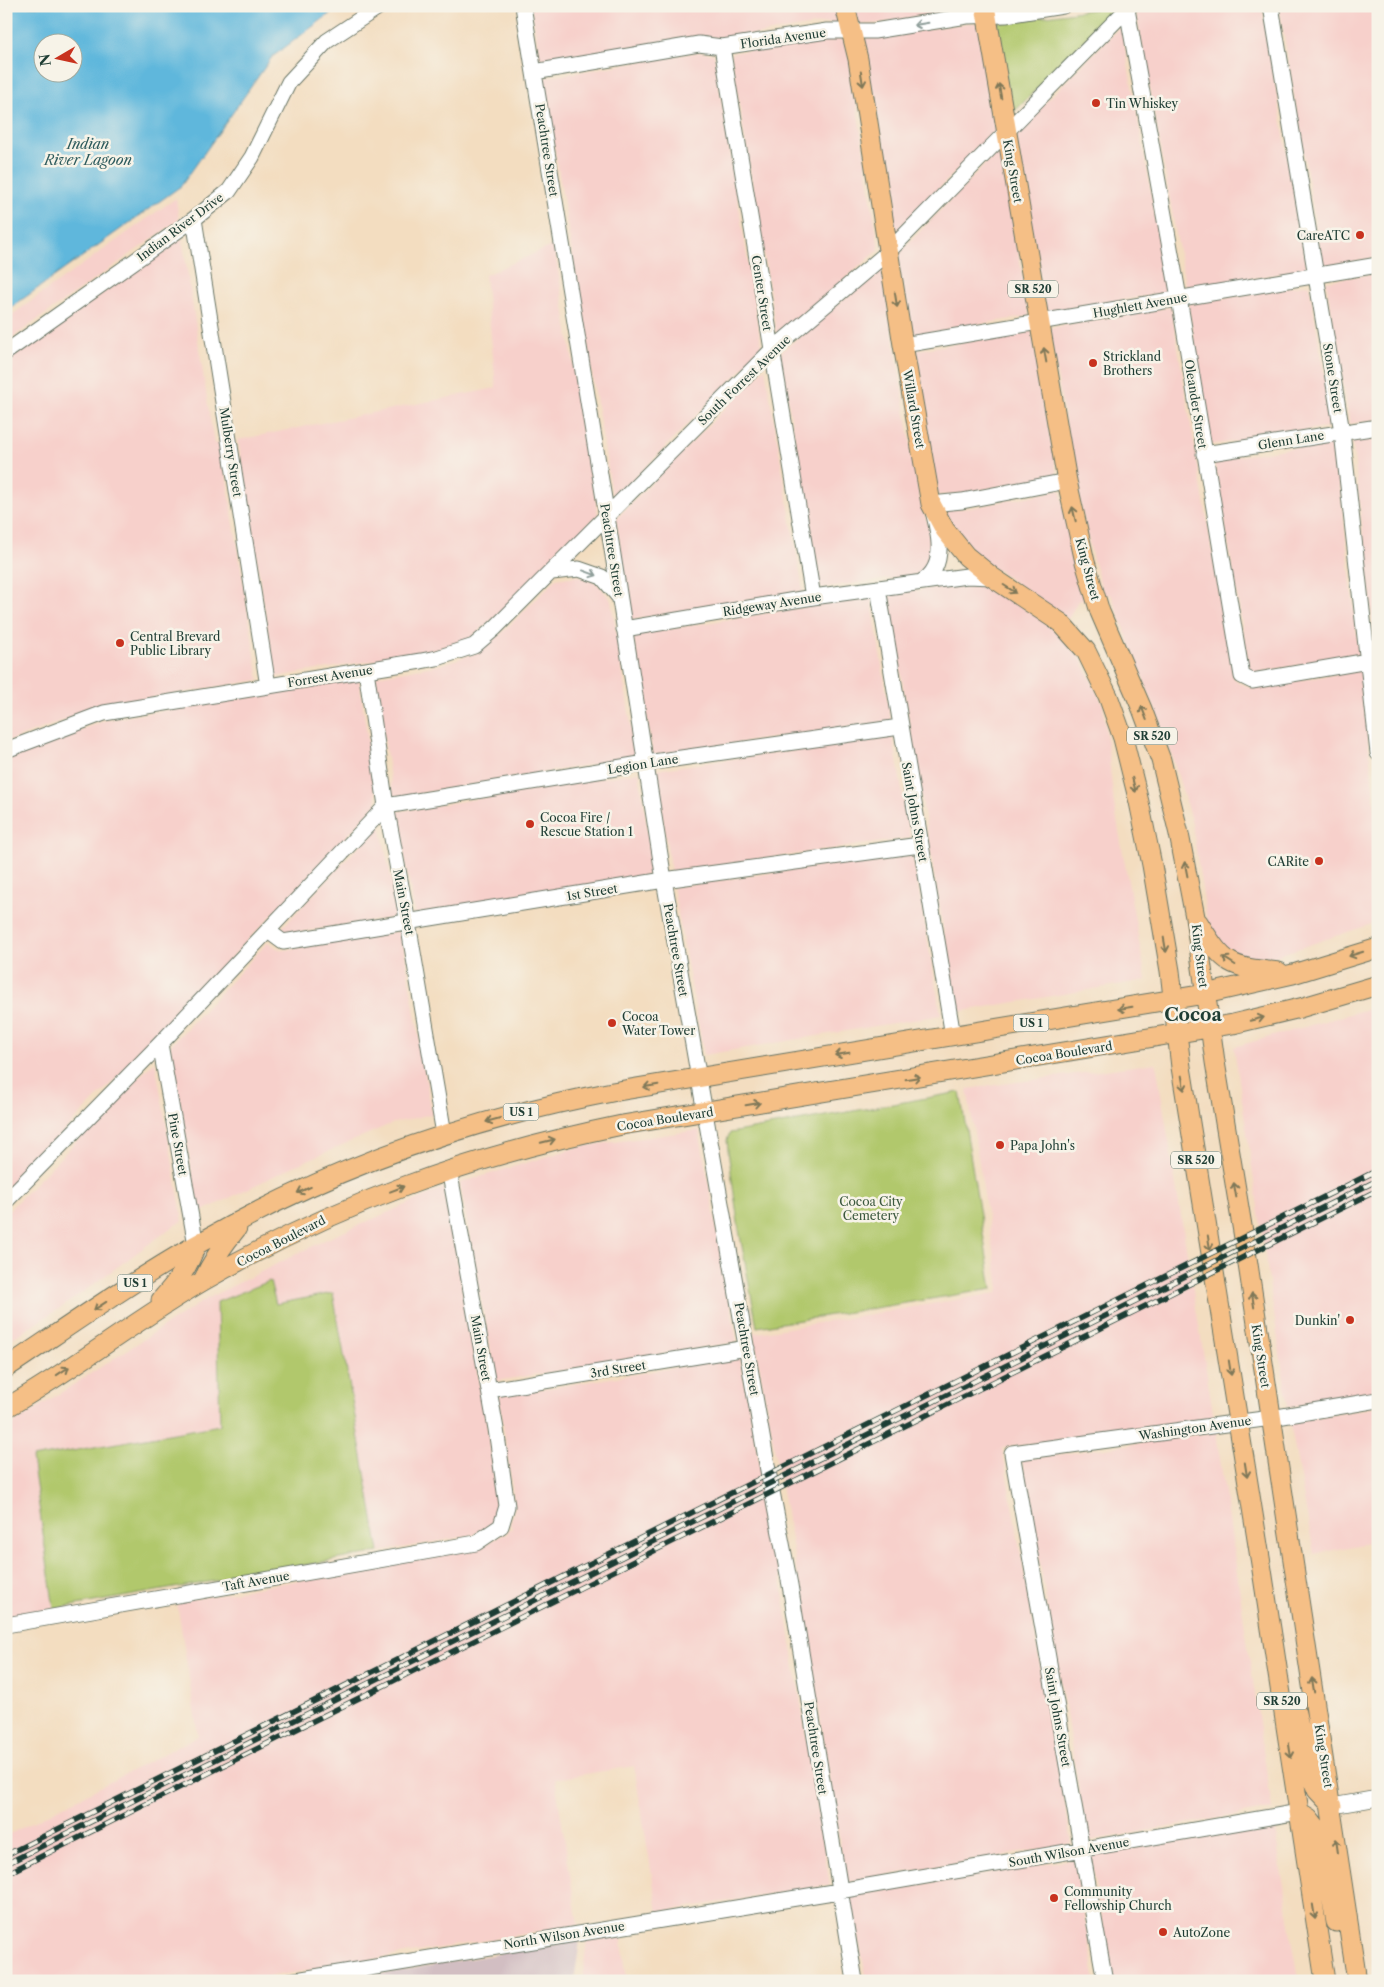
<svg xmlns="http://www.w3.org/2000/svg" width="1384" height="1987" font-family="'Libre Caslon Text',serif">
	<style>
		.built { fill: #f7d0cb }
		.industrial { fill: #d2bec2 }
		.green { fill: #b1c86c; stroke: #688250 }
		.water { fill: #5fb7dc; stroke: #3f7a88; fill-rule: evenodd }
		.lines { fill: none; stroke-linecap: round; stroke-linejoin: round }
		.minor-casing { stroke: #697565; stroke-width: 17 }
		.major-casing { stroke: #697565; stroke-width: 21 }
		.minor { stroke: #fff; stroke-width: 15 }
		.major { stroke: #f5bf86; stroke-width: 19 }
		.rail-casing { stroke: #1f3d34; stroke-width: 5.5 }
		.rail { stroke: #f7f3e8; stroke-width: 4; stroke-dasharray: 11; stroke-linecap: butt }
		.oneway { stroke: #8f9e9a }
		.oneway2 { stroke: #7f7859 }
		.poi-dot { fill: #c8321e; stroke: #f7f3e8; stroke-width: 2 }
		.labels { text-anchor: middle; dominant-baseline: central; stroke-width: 5; stroke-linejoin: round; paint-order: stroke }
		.shield { fill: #f7f3e8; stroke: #60746a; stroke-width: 1 }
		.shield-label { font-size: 11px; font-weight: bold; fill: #1f3d34 }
		.street-label { font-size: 12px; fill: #1f3d34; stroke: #f7f3e8 }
		.poi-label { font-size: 12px; fill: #1f3d34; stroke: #f7f3e8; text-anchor: start }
		.park-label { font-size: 12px; fill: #3c593f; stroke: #f7f3e8 }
		.water-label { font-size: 14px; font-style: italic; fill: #2f5c5e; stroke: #f7f3e8 }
		.district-label { font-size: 18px; font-weight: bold; fill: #1f3d34; stroke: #f7f3e8 }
	</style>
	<rect width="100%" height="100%" fill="#f7f3e8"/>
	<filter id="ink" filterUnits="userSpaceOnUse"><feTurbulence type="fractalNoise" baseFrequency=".02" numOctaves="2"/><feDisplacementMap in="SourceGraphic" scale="10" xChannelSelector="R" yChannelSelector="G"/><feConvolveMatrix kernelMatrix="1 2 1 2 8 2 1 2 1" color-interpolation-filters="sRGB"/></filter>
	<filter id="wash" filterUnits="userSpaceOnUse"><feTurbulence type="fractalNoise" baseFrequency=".0096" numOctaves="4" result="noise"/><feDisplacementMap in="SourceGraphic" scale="20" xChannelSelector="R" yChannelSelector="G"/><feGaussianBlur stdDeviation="1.12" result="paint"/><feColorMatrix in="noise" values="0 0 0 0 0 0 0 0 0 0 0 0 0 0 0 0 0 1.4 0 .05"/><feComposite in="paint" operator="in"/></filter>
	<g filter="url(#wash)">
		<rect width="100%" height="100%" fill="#f3ddc0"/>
		<path class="built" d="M 531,6 L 836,6 L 840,24 L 826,23 L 722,40 L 698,37 L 541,63 Z
			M 854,6 L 977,6 L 977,8 L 873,24 L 858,24 Z
			M 1144,6 L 1262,6 L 1307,269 L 1186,289 L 1136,12 Z
			M 1279,6 L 1378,6 L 1378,257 L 1323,267 Z
			M 968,23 L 980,23 L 998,129 L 894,234 L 862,39 Z
			M 1121,26 L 1169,292 L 1046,313 L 1015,133 Z
			M 827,38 L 844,40 L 850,61 L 879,250 L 777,336 L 731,53 Z
			M 699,52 L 714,54 L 762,349 L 613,500 L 543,78 Z
			M 1001,148 L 1029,316 L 910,336 L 897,255 Z
			M 176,198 L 179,220 L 6,342 L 6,319 Z
			M 182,237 L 214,444 L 221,443 L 259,680 L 102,706 L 6,742 L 6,361 Z
			M 554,245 L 598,515 L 548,565 L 543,566 L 543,570 L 489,623 L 469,639 L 437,650 L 275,677 L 238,440 L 496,388 L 485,275 Z
			M 882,268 L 920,500 L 930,531 L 931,551 L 927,565 L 923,572 L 918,575 L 820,588 L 780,353 Z
			M 1378,273 L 1378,419 L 1350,424 L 1326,281 Z
			M 1309,284 L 1333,426 L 1211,445 L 1188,304 Z
			M 1171,307 L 1234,678 L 1238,683 L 1253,688 L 1361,670 L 1378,837 L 1378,922 L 1257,962 L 1233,955 L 1222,945 L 1207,921 L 1192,824 L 1169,745 L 1111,594 L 1104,596 L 1093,560 L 1075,479 L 1049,328 Z
			M 1032,331 L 1057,475 L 961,494 L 938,495 L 912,351 Z
			M 765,368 L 803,591 L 631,620 L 628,600 L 631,598 L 627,594 L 616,519 Z
			M 1378,434 L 1378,666 L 1352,438 Z
			M 1335,441 L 1359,655 L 1253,673 L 1250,671 L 1214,460 Z
			M 1060,490 L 1087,599 L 1078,601 L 1068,619 L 1001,573 L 1001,570 L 995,570 L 972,551 L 953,526 L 944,510 L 971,508 Z
			M 577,576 L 597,583 L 611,600 L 636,757 L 393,798 L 375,676 L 440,665 L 476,653 L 502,633 L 556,579 Z
			M 967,584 L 989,585 L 1055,629 L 1079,655 L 1103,705 L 1114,804 L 1146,980 L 957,1012 L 888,594 L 916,590 L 918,592 L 923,589 Z
			M 871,596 L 891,721 L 653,755 L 633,635 Z
			M 359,679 L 377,804 L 156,1037 L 151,1038 L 152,1042 L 6,1190 L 6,759 L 106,720 Z
			M 893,736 L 910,838 L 671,872 L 655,770 Z
			M 639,772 L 654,874 L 415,914 L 396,812 Z
			M 380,824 L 399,917 L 286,934 L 280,930 Z
			M 912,853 L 941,1015 L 704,1055 L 673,887 Z
			M 401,931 L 432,1114 L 393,1123 L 294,1166 L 199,1213 L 170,1046 L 268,942 L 277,948 L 284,950 Z
			M 1378,1006 L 1378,1392 L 1288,1407 L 1234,1047 Z
			M 155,1061 L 183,1221 L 175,1225 L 65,1305 L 6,1342 L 6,1213 Z
			M 1156,1063 L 1214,1418 L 1002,1448 L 1072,1844 L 846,1882 L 799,1583 L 753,1332 L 758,1333 L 997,1293 L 999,1288 L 967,1089 Z
			M 699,1130 L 737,1342 L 496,1381 L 460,1183 L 578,1147 Z
			M 444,1188 L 488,1430 L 498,1505 L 494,1522 L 473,1535 L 379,1552 L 333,1294 L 276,1304 L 270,1281 L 217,1303 L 220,1425 L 32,1458 L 54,1609 L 6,1617 L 6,1428 L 208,1298 L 327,1239 Z
			M 740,1357 L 782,1586 L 830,1885 L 658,1912 L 634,1766 L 555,1779 L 578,1925 L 244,1981 L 6,1981 L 6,1836 L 198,1736 L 177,1602 L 480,1548 L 503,1534 L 507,1535 L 508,1531 L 513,1528 L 510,1524 L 515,1507 L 499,1396 Z
			M 1378,1407 L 1378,1541 L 1314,1554 L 1290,1422 Z
			M 1216,1432 L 1272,1809 L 1088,1841 L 1022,1460 Z
			M 1274,1824 L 1299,1981 L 1113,1981 L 1091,1856 Z
			M 1074,1859 L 1096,1981 L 867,1981 L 850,1896 Z
			M 621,1933 L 627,1981 L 582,1981 L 587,1939 Z"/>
		<path class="industrial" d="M 580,1940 L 574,1981 L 340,1981 Z"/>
		<path class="green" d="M 1110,7 L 1115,9 L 1012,114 L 997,23 Z
			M 960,1092 L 992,1289 L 757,1327 L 739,1230 L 728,1150 L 727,1140 L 730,1133 Z
			M 270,1281 L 276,1304 L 333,1293 L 379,1552 L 54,1609 L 32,1458 L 220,1425 L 217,1302 Z"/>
		<path class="water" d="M 6,6 L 339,6 L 339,7 L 272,57 L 181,186 L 6,311 ZM 42,42 L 72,42 L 72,72 L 42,72 Z"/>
	</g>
	<g filter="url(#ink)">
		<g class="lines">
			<defs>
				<path id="minor" d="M 523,6 L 607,517 L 664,880 L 769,1476 L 790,1585 L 855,1981
					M 1124,6 L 1127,9 L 1179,298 L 1242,676 L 1252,681 L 1368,661
					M 1271,6 L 1342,432 L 1378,753
					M 722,47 L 813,597
					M 534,72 L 699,44 L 722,47 L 827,31 L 874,31 L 967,16 L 1006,15 L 1063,6
					M 194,219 L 268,686
					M 903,345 L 1378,265
					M 6,352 L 194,219 L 229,191 L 252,157 L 289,82 L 327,41 L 380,6
					M 1204,454 L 1378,427
					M 552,572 L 579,569 L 602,577 L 619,597
					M 921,582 C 949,567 938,529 931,504 L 962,501 L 1067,481
					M 878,588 L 953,1036
					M 624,629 L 813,597 L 967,576 L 992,577
					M 366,670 L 386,806 L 408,923 L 444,1134
					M 6,750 L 104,713 L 421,661 L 437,658 L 474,646 L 495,628 L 771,351 L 888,252 L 1130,6
					M 268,931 L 283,942 L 664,880 L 920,845
					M 160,1044 L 196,1245
					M 6,1201 L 160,1044 L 386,806 L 646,763 L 900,727
					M 489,1390 L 747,1348
					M 6,1625 L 476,1543 L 501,1526 L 507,1506 L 496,1429 L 449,1169
					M 1332,1806 L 1378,1798
					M 290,1981 L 839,1891 L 1299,1812
					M 1105,1981 L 1012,1453 L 1271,1418 L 1378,1400"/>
				<path id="major" d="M 845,6 L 858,59 L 903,345 L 931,504 L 945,530 L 966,556 L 992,577 L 1061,623 L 1086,651 L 1108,696 L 1123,738 L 1139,802 L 1152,865 L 1170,971 L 1181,1067 L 1262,1570 L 1325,1981
					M 985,6 L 1067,481 L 1085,562 L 1100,612 L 1142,709 L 1161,760 L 1179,834 L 1195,917 L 1215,1062 L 1244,1238 L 1357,1981
					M 1198,922 C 1225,966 1229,967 1279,972
					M 203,1281 C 212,1260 223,1245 237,1228
					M 161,1300 C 177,1282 188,1268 196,1245
					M 6,1368 C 69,1326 131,1282 196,1245 C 325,1170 466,1120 612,1092 L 1205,994 L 1293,974 L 1378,948
					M 6,1408 C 74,1369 136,1320 203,1281 C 337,1204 471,1156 622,1125 L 1233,1024 L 1300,1008 L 1378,985
					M 1294,1705 L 1310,1774 L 1317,1790 L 1332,1806
					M 1299,1812 L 1309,1818 L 1316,1827 L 1322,1848 L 1336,1922"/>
			</defs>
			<use href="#minor" class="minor-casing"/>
			<use href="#major" class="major-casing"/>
			<use href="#minor" class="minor"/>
			<use href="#major" class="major"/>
			<defs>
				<path id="rail" d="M 6,1855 L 1378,1170
					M 6,1864 L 1378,1180
					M 6,1874 L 1378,1190"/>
			</defs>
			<use href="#rail" class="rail-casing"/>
			<use href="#rail" class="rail"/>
		</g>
		<defs><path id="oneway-shaft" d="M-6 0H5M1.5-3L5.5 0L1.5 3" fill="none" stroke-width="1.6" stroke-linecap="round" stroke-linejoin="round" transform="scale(1.25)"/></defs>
		<g class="oneway">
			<use href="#oneway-shaft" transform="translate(921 24) rotate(171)"/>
			<use href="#oneway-shaft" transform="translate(590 573) rotate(20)"/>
		</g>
		<g class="oneway2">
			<use href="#oneway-shaft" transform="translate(862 79) rotate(81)"/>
			<use href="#oneway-shaft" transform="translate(1000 91) rotate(-100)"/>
			<use href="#oneway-shaft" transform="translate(896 300) rotate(81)"/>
			<use href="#oneway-shaft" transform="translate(1045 355) rotate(-100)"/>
			<use href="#oneway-shaft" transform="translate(1074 514) rotate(-103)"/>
			<use href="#oneway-shaft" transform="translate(1010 589) rotate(32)"/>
			<use href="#oneway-shaft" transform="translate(1144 713) rotate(-111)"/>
			<use href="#oneway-shaft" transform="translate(1134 785) rotate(76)"/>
			<use href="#oneway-shaft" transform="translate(1186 869) rotate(-101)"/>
			<use href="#oneway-shaft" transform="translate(1165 945) rotate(80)"/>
			<use href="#oneway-shaft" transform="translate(1356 954) rotate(163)"/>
			<use href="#oneway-shaft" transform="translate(1229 961) rotate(-148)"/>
			<use href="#oneway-shaft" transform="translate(1125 1008) rotate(171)"/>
			<use href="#oneway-shaft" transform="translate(1257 1019) rotate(-14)"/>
			<use href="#oneway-shaft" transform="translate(842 1054) rotate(171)"/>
			<use href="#oneway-shaft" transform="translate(913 1078) rotate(-9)"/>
			<use href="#oneway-shaft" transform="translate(1183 1083) rotate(80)"/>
			<use href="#oneway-shaft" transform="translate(651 1086) rotate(170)"/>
			<use href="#oneway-shaft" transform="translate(753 1104) rotate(-9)"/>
			<use href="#oneway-shaft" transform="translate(493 1120) rotate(165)"/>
			<use href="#oneway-shaft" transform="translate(548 1141) rotate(-14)"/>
			<use href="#oneway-shaft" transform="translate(397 1189) rotate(-21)"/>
			<use href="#oneway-shaft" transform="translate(304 1190) rotate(156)"/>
			<use href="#oneway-shaft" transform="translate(1235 1190) rotate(-100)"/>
			<use href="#oneway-shaft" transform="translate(1209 1243) rotate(81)"/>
			<use href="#oneway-shaft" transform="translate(1253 1300) rotate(-99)"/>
			<use href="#oneway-shaft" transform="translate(100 1306) rotate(147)"/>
			<use href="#oneway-shaft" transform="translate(1230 1368) rotate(81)"/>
			<use href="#oneway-shaft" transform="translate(63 1371) rotate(-34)"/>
			<use href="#oneway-shaft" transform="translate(1246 1470) rotate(81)"/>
			<use href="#oneway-shaft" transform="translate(1313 1685) rotate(-99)"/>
			<use href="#oneway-shaft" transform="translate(1290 1751) rotate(81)"/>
			<use href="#oneway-shaft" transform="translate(1337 1846) rotate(-98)"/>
			<use href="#oneway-shaft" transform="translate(1314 1912) rotate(81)"/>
		</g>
	</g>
	<g class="poi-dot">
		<circle cx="1096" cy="103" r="5"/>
		<circle cx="1360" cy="235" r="5"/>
		<circle cx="1093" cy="363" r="5"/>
		<circle cx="120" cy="643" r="5"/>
		<circle cx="530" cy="824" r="5"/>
		<circle cx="1319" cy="861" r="5"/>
		<circle cx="612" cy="1023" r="5"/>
		<circle cx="1000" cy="1145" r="5"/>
		<circle cx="1350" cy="1320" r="5"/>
		<circle cx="1054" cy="1898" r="5"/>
		<circle cx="1163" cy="1932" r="5"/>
	</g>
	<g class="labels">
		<g class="shield">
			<rect x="1008" y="280.5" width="50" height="17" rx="4"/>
			<rect x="1127" y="727.5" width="50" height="17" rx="4"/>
			<rect x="1013.5" y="1014.5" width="35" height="17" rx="4"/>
			<rect x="503.5" y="1103.5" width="35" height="17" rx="4"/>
			<rect x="1171" y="1151.5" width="50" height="17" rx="4"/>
			<rect x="117.5" y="1274.5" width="35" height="17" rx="4"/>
			<rect x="1257" y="1692.5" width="50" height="17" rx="4"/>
		</g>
		<g class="shield-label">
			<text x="1033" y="289">SR 520</text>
			<text x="1152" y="736">SR 520</text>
			<text x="1031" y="1023">US 1</text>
			<text x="521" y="1112">US 1</text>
			<text x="1196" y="1160">SR 520</text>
			<text x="135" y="1283">US 1</text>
			<text x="1282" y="1701">SR 520</text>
		</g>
		<g class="street-label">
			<text transform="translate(783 38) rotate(-8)">Florida Avenue</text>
			<text transform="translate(547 150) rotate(81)">Peachtree Street</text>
			<text transform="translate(1013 171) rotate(80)">King Street</text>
			<text transform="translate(180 227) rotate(-37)">Indian River Drive</text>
			<text transform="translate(762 293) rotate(81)">Center Street</text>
			<text transform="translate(1140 305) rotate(-10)">Hughlett Avenue</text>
			<text transform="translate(1333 378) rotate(81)">Stone Street</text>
			<text transform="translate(744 380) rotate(-44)">South Forrest Avenue</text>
			<text transform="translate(1196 404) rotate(81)">Oleander Street</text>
			<text transform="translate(914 409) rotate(80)">Willard Street</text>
			<text transform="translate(1291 440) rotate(-9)">Glenn Lane</text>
			<text transform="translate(231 452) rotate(81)">Mulberry Street</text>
			<text transform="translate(612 550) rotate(81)">Peachtree Street</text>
			<text transform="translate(1088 569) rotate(75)">King Street</text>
			<text transform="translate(772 604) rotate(-9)">Ridgeway Avenue</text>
			<text transform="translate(330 676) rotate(-9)">Forrest Avenue</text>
			<text transform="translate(643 764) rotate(-9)">Legion Lane</text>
			<text transform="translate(915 812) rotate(80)">Saint Johns Street</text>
			<text transform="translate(592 892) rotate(-9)">1st Street</text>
			<text transform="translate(404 902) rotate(79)">Main Street</text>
			<text transform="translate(676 950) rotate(80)">Peachtree Street</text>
			<text transform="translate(1200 956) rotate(83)">King Street</text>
			<text transform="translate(1064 1053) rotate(-9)">Cocoa Boulevard</text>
			<text transform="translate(665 1119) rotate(-9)">Cocoa Boulevard</text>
			<text transform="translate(178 1144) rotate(80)">Pine Street</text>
			<text transform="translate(281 1241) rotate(-27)">Cocoa Boulevard</text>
			<text transform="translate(481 1348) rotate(80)">Main Street</text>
			<text transform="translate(747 1349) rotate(80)">Peachtree Street</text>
			<text transform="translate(1261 1356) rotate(81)">King Street</text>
			<text transform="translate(618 1369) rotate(-9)">3rd Street</text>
			<text transform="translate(1195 1428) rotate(-8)">Washington Avenue</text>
			<text transform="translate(256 1581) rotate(-10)">Taft Avenue</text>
			<text transform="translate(1058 1717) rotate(80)">Saint Johns Street</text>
			<text transform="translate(816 1748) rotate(81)">Peachtree Street</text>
			<text transform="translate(1324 1756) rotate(81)">King Street</text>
			<text transform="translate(1069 1852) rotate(-10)">South Wilson Avenue</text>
			<text transform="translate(564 1935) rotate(-9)">North Wilson Avenue</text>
		</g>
		<g class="poi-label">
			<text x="1106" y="103">Tin Whiskey</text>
			<text x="1350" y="235" text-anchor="end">CareATC</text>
			<text x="1103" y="356">Strickland<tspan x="1103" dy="14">Brothers</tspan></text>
			<text x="130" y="636">Central Brevard<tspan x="130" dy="14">Public Library</tspan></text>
			<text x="540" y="817">Cocoa Fire /<tspan x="540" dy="14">Rescue Station 1</tspan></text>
			<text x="1309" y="861" text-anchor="end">CARite</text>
			<text x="622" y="1016">Cocoa<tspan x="622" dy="14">Water Tower</tspan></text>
			<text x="1010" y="1145">Papa John's</text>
			<text x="1340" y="1320" text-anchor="end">Dunkin'</text>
			<text x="1064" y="1891">Community<tspan x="1064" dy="14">Fellowship Church</tspan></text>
			<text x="1173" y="1932">AutoZone</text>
		</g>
		<g class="park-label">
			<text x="871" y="1201">Cocoa City<tspan x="871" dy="14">Cemetery</tspan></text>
		</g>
		<g class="water-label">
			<text x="88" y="144">Indian<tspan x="88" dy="16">River Lagoon</tspan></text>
		</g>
		<g class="district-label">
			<text x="1193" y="1015">Cocoa</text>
		</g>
	</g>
	<rect width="1384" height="1987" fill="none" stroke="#f7f3e8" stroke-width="25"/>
	<g transform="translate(58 58) rotate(261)"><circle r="24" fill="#f7f3e8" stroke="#a1aaa0"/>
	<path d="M0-4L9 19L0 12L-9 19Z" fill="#c8321e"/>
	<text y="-8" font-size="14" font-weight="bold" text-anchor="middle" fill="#1f3d34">N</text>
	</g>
</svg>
